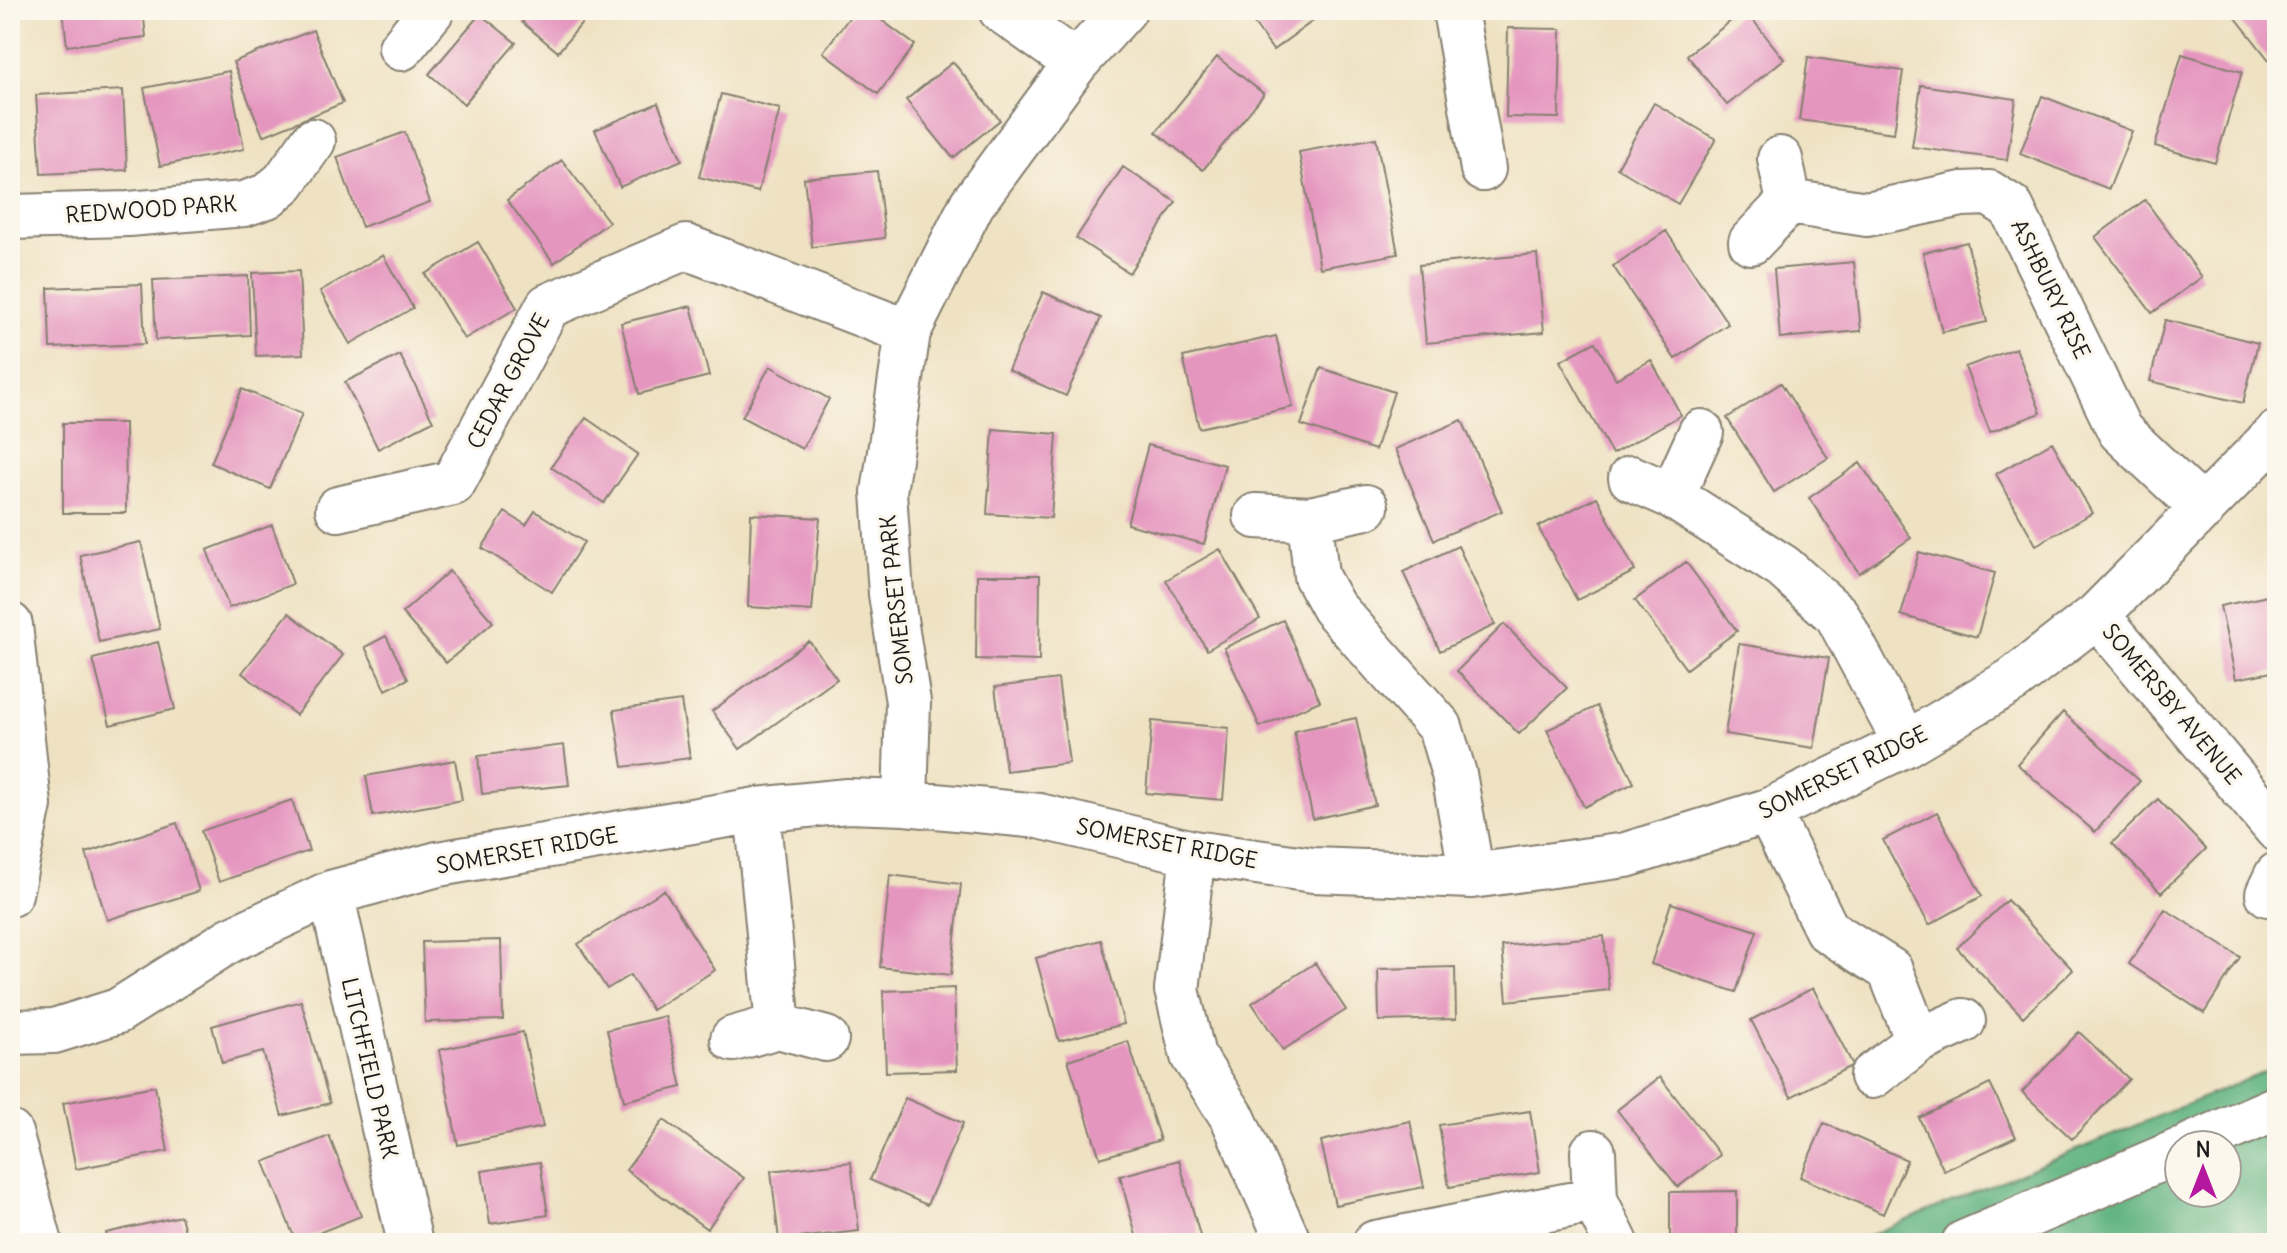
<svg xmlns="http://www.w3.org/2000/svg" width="2287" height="1253" font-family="Delius,sans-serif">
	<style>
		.forest { fill: #5fb27f; stroke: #3e674e; stroke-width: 2; fill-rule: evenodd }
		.building { fill: #e596bf }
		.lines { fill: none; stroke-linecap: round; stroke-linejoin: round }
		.minor-casing { stroke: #867f70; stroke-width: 48 }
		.minor { stroke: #fff; stroke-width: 44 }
		.labels { text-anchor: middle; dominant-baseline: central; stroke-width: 6; stroke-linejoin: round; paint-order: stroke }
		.street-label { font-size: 22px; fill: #1c1c1c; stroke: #fbf7ec }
	</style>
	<rect width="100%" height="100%" fill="#fbf7ec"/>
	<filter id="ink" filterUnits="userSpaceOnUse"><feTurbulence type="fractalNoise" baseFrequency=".0125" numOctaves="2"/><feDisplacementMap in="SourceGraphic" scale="16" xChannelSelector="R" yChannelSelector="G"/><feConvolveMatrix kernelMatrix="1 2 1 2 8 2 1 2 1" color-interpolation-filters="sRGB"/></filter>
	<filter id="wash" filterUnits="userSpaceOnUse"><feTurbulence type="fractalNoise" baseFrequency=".006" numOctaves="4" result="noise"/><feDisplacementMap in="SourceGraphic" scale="32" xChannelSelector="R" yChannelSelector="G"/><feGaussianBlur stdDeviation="1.8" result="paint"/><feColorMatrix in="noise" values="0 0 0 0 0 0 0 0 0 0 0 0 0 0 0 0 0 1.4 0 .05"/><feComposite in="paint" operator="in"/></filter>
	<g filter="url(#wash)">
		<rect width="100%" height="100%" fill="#efe2c3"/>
		<path class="forest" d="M 2277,1067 L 2277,1243 L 1851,1243 ZM 2179,1145 L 2227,1145 L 2227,1193 L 2179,1193 Z"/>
		<g id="blocks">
			<path class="building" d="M 63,10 L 143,10 L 146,37 L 67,46 Z
				M 532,10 L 593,10 L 558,52 L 522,22 Z
				M 855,10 L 868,10 L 915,45 L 878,94 L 823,52 Z
				M 1244,10 L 1328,10 L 1273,50 Z
				M 1745,10 L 1784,59 L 1727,105 L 1687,55 Z
				M 2247,10 L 2277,10 L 2277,61 L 2273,65 L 2236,18 Z
				M 480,14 L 516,43 L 464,104 L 429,74 Z
				M 1508,28 L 1561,29 L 1559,118 L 1506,117 Z
				M 313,30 L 343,103 L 263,136 L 233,62 Z
				M 2182,54 L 2242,72 L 2215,163 L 2155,146 Z
				M 1217,57 L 1264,94 L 1203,170 L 1156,132 Z
				M 1808,57 L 1903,71 L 1894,133 L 1799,120 Z
				M 953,62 L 1000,120 L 953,158 L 906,100 Z
				M 229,71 L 244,149 L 160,166 L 144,88 Z
				M 1921,85 L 2016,99 L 2007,160 L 1912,147 Z
				M 123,90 L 127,170 L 41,174 L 36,95 Z
				M 721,94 L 780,109 L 758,192 L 699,177 Z
				M 2042,96 L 2132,131 L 2109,189 L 2020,154 Z
				M 658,103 L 682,160 L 620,187 L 595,130 Z
				M 1654,103 L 1716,139 L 1678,204 L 1617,168 Z
				M 405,132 L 430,202 L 362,227 L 337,157 Z
				M 1376,138 L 1398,254 L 1320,268 L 1299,152 Z
				M 562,160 L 609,222 L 554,263 L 507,200 Z
				M 1123,167 L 1176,202 L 1129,273 L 1076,238 Z
				M 877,171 L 885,238 L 812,247 L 804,178 Z
				M 2145,200 L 2202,277 L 2152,313 L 2095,237 Z
				M 1666,231 L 1728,324 L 1675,359 L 1613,266 Z
				M 478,242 L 517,308 L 464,339 L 425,274 Z
				M 1967,242 L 1987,322 L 1942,332 L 1923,253 Z
				M 1537,254 L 1544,332 L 1426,343 L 1419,265 Z
				M 383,255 L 413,308 L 350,344 L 320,291 Z
				M 1854,262 L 1861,331 L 1780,338 L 1774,269 Z
				M 299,271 L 303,354 L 256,356 L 252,273 Z
				M 248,276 L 250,335 L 156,340 L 153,280 Z
				M 142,284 L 145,344 L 50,348 L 48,288 Z
				M 1043,292 L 1101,318 L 1066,396 L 1008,370 Z
				M 691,306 L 709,376 L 639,394 L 621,323 Z
				M 2165,320 L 2258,343 L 2243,403 L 2150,381 Z
				M 1276,336 L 1293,407 L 1199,428 L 1183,357 Z
				M 1595,342 L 1616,379 L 1651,360 L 1681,415 L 1612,454 L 1560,361 Z
				M 2016,348 L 2041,413 L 1990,432 L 1965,367 Z
				M 400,355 L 433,421 L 378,449 L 345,382 Z
				M 770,366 L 829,399 L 802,449 L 742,417 Z
				M 1321,368 L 1394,392 L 1375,450 L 1301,425 Z
				M 1781,383 L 1828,458 L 1774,492 L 1727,418 Z
				M 242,389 L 302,414 L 270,489 L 211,463 Z
				M 586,418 L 638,454 L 604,503 L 551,467 Z
				M 1462,420 L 1502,511 L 1434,540 L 1395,449 Z
				M 63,423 L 125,423 L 126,513 L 63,513 Z
				M 993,429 L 1057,434 L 1051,518 L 987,514 Z
				M 2052,442 L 2092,513 L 2036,545 L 1996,474 Z
				M 1148,445 L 1225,465 L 1204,544 L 1127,524 Z
				M 1860,463 L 1911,538 L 1859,573 L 1809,498 Z
				M 1597,497 L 1635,571 L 1577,600 L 1538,527 Z
				M 535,511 L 584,542 L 552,592 L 482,548 L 505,512 L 526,525 Z
				M 751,514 L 820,518 L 812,611 L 748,607 Z
				M 272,525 L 293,584 L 229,608 L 207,550 Z
				M 141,542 L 160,629 L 99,642 L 80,555 Z
				M 1458,546 L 1495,625 L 1440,651 L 1403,572 Z
				M 1220,549 L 1260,619 L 1207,650 L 1166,580 Z
				M 1919,552 L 1995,573 L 1977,637 L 1901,615 Z
				M 1686,562 L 1737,631 L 1686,669 L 1635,600 Z
				M 449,571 L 493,622 L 446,663 L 402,613 Z
				M 977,575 L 1040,575 L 1039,661 L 976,659 Z
				M 2277,594 L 2277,671 L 2236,679 L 2220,606 Z
				M 289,613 L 343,655 L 296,715 L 242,673 Z
				M 1283,620 L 1320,701 L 1260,727 L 1224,648 Z
				M 1504,624 L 1567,688 L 1519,734 L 1457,671 Z
				M 386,636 L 408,679 L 386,690 L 365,647 Z
				M 809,641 L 837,679 L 740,749 L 712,711 Z
				M 158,642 L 175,709 L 110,725 L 93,659 Z
				M 1739,644 L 1829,658 L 1814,748 L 1725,734 Z
				M 1058,679 L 1069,763 L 1006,771 L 995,687 Z
				M 681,701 L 690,758 L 623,767 L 614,710 Z
				M 1597,706 L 1634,783 L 1584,807 L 1547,730 Z
				M 2063,712 L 2140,781 L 2095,832 L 2017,764 Z
				M 1356,718 L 1375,805 L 1313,819 L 1294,731 Z
				M 1152,721 L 1229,728 L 1223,800 L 1146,793 Z
				M 564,745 L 569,785 L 482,794 L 478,756 Z
				M 455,760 L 462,800 L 373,816 L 366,776 Z
				M 2158,799 L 2206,849 L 2161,893 L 2112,843 Z
				M 292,800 L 309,851 L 219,882 L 201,831 Z
				M 1937,812 L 1982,896 L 1929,925 L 1883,840 Z
				M 177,823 L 199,891 L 107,920 L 86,853 Z
				M 890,875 L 961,884 L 951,975 L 880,967 Z
				M 664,890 L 715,970 L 652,1010 L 630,975 L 607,989 L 578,944 Z
				M 2007,900 L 2073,970 L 2023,1017 L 1957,948 Z
				M 1671,903 L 1757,931 L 1736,992 L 1651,964 Z
				M 2165,909 L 2240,957 L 2204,1013 L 2129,964 Z
				M 1604,936 L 1609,990 L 1507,1001 L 1502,946 Z
				M 501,940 L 503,1020 L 425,1022 L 422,942 Z
				M 1101,940 L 1124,1024 L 1059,1041 L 1036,958 Z
				M 1315,963 L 1346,1010 L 1283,1050 L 1252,1003 Z
				M 1455,967 L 1456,1019 L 1379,1021 L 1378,969 Z
				M 954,988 L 957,1070 L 886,1072 L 883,991 Z
				M 1813,988 L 1853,1065 L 1791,1097 L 1751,1020 Z
				M 301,1001 L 330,1103 L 282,1116 L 263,1052 L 222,1063 L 212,1026 Z
				M 665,1016 L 682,1087 L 624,1101 L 607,1030 Z
				M 523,1032 L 543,1127 L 458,1145 L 439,1050 Z
				M 2079,1032 L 2129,1079 L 2072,1139 L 2022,1092 Z
				M 1128,1041 L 1160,1140 L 1100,1158 L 1068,1060 Z
				M 1660,1077 L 1720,1155 L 1678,1187 L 1617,1110 Z
				M 1990,1084 L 2016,1137 L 1944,1171 L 1919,1118 Z
				M 155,1086 L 168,1151 L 76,1169 L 63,1103 Z
				M 905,1098 L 963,1123 L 927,1205 L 870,1180 Z
				M 1530,1111 L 1540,1172 L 1449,1187 L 1439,1125 Z
				M 664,1120 L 744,1178 L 707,1229 L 626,1170 Z
				M 1410,1121 L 1424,1187 L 1335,1205 L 1321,1141 Z
				M 1824,1123 L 1907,1160 L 1883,1214 L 1800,1177 Z
				M 329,1136 L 361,1216 L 296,1242 L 264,1162 Z
				M 1179,1160 L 1202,1243 L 1138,1243 L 1120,1176 Z
				M 540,1162 L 548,1215 L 490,1224 L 482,1171 Z
				M 851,1162 L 859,1231 L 779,1240 L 771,1171 Z
				M 1737,1191 L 1737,1243 L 1670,1243 L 1670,1192 Z
				M 181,1216 L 188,1243 L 109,1243 L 106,1233 Z"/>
		</g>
	</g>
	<g filter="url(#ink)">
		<use href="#blocks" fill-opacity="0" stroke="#867f70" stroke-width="2"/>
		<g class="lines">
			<defs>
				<path id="minor" d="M 1001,10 L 1076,63
					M 1455,10 L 1483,169
					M 401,48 L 432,10
					M 1780,159 L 1789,202
					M 10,217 L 129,214 L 244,204 L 267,196 L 284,182 L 313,141
					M 1751,242 L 1789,202 L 1867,214 L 1962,194 L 1989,193 L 2011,207 L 2120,431 L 2203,509
					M 1631,478 L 1672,496 L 1783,567 L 1837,615 L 1906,744
					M 1672,496 L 1701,432
					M 338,509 L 453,483 L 548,306 L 686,247 L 908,332
					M 1256,516 L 1310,519 L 1366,507
					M 1310,519 L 1316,576 L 1333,607 L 1440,727 L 1454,774 L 1472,876
					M 2097,615 L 2277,829
					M 10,625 L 29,805 L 10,894
					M 905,803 L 908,702 L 891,594 L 884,492 L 908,332 L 972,204 L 1076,63 L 1124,10
					M 757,810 L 778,1026
					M 1768,811 L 1827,930 L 1890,970 L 1918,1041
					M 1193,853 L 1177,990 L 1193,1056 L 1233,1118 L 1289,1243
					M 331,893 L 410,1243
					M 2268,894 L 2277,875
					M 10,1032 L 54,1031 L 118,1011 L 230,940 L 331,893 L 438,864 L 757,810 L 847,801 L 905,803 L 1039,816 L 1193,853 L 1313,870 L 1472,876 L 1626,855 L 1768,811 L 1906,744 L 2013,680 L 2097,615 L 2277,433
					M 733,1039 L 778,1026 L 826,1039
					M 1872,1076 L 1918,1041 L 1963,1021
					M 10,1133 L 40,1243
					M 2192,1145 L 2277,1108
					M 1593,1152 L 1595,1200 L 1616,1243
					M 1375,1243 L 1595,1200
					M 1964,1243 L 2179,1151"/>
			</defs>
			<use href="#minor" class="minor-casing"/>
			<use href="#minor" class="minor"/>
		</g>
	</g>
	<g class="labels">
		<g class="street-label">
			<text transform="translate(151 209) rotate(-4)">REDWOOD PARK</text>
			<text transform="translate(2051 289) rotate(64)">ASHBURY RISE</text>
			<text transform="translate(508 381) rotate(-62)">CEDAR GROVE</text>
			<text transform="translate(896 600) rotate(-96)">SOMERSET PARK</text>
			<text transform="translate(2172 704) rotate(50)">SOMERSBY AVENUE</text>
			<text transform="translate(1843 772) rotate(-26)">SOMERSET RIDGE</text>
			<text transform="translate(1167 843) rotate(11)">SOMERSET RIDGE</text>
			<text transform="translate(527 850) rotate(-10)">SOMERSET RIDGE</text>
			<text transform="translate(370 1068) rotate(77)">LITCHFIELD PARK</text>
		</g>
	</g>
	<rect width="2287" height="1253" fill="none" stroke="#fbf7ec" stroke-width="40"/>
	<g transform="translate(2203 1169)"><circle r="38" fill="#fbf7ec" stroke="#a29f99" stroke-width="2"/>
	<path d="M0-6L14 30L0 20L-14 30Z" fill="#b5179e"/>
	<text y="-12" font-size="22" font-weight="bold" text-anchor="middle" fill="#1c1c1c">N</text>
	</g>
</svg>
